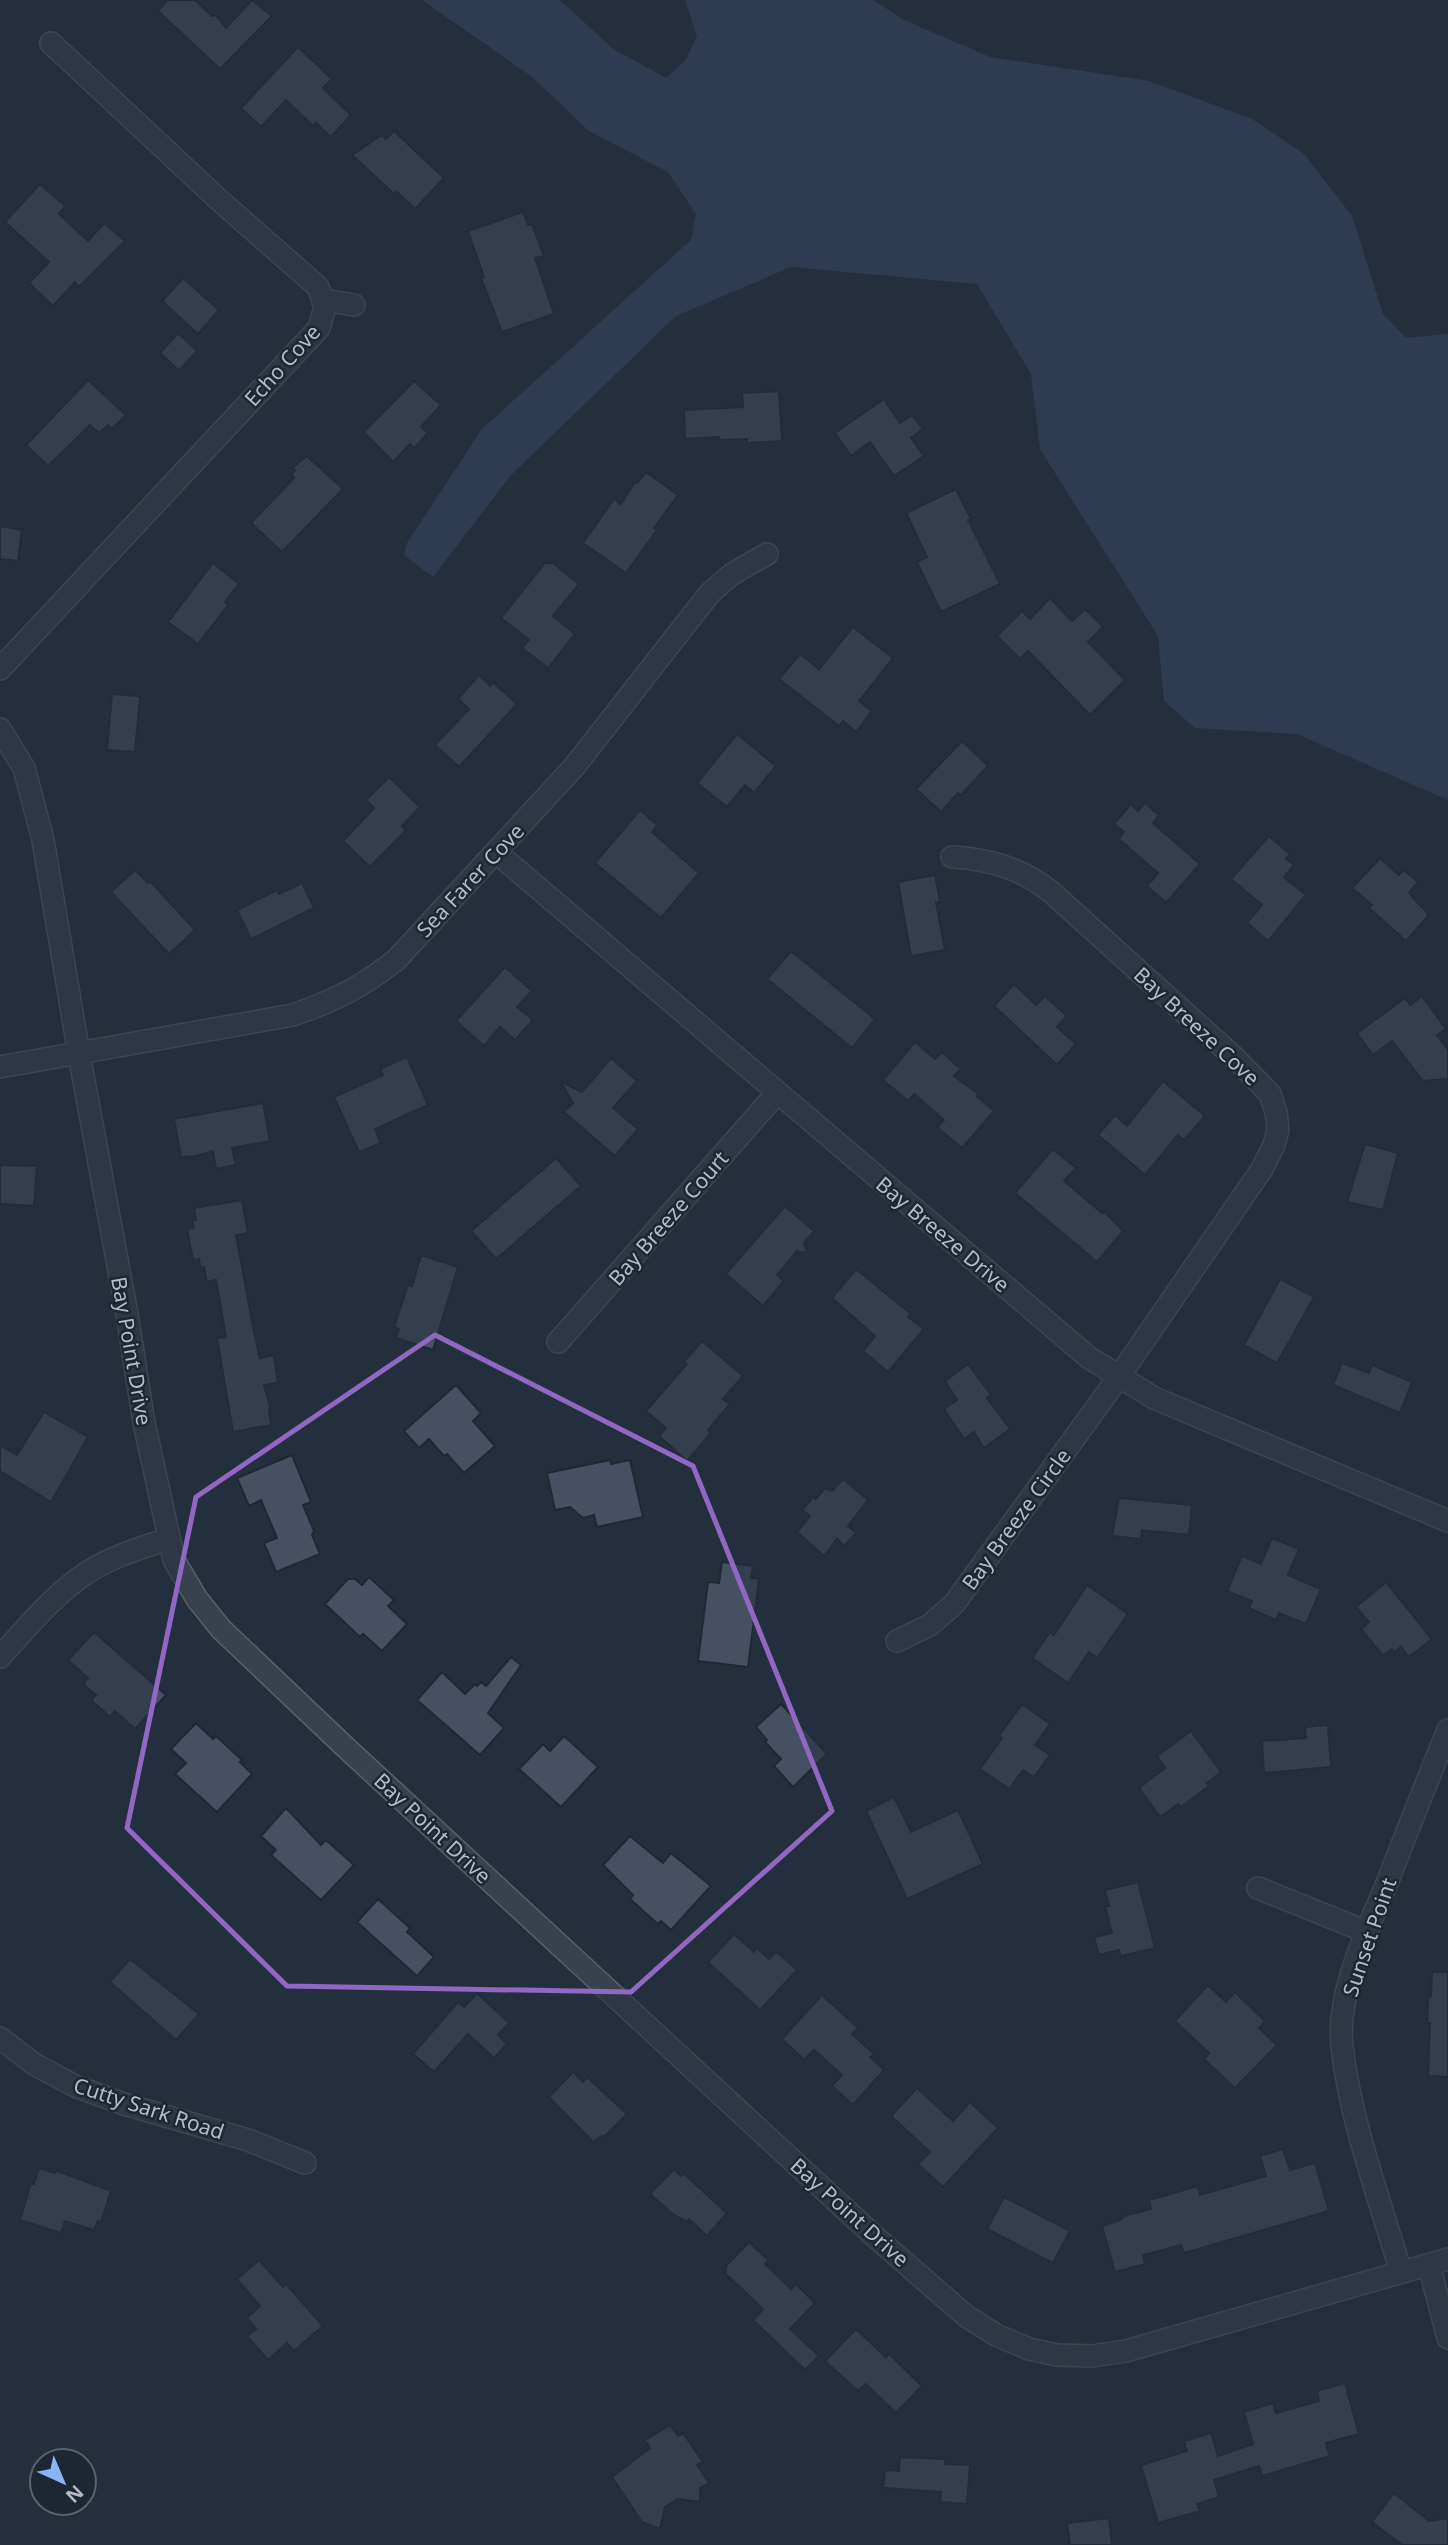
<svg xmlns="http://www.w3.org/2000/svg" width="1448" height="2545" font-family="'Noto Sans',sans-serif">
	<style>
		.water { fill: #394c67 }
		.building { fill: #455162; stroke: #1f2835; stroke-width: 2 }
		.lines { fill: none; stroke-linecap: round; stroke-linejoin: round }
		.street-casing { stroke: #565f6c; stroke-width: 24 }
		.street { stroke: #38414e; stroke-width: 21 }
		.marked { fill: none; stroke: #9266c3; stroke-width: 5; stroke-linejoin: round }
		.labels { text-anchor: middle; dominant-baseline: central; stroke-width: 5; stroke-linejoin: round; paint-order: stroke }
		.street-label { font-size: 21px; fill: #b4bcc9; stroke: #1d2633 }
	</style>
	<rect width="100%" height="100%" fill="#242f3e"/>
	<path class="water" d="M 422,0 L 560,0 L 613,49 L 666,78 L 686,59 L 697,36 L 685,0 L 873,0 L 904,20 L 990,57 L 1149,81 L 1252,119 L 1304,154 L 1352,216 L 1383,314 L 1406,338 L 1448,334 L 1448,800 L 1297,734 L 1195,728 L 1164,701 L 1158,636 L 1040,449 L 1031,374 L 977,284 L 791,267 L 676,316 L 511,475 L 433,577 L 404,555 L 407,543 L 482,429 L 691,240 L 696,214 L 668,172 L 589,131 L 531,76 Z"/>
	<path class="building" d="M 167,0 L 195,0 L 212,16 L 216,15 L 226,28 L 252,0 L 272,16 L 220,69 L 158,11 Z
		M 298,47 L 332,79 L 323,88 L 351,115 L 331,137 L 316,123 L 313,126 L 286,100 L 261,127 L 241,108 Z
		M 394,131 L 444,178 L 415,209 L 396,191 L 394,194 L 352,155 L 382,135 L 386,139 Z
		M 40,184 L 65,206 L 59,214 L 88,241 L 104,223 L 125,241 L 79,287 L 75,282 L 53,306 L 29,283 L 49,262 L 5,222 Z
		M 523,212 L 528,225 L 532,224 L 544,256 L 535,258 L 554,314 L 502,332 L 481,278 L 484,277 L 468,231 Z
		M 183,278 L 219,310 L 198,334 L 162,301 Z
		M 178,333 L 197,351 L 179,371 L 160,353 Z
		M 88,380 L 126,415 L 112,429 L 108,425 L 99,433 L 90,425 L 48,466 L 26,445 Z
		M 414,381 L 441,405 L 421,427 L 428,433 L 414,448 L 410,444 L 393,462 L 364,432 Z
		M 779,391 L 782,441 L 747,443 L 747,439 L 719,440 L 719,437 L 685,439 L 684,410 L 743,407 L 742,393 Z
		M 884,399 L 900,423 L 912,415 L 923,429 L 911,438 L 924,456 L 894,476 L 870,442 L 851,456 L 835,433 Z
		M 307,456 L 343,489 L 282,552 L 251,523 L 294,478 L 291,475 L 295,470 L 292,468 Z
		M 646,472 L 678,495 L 654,528 L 657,530 L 626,573 L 583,543 L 614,499 L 621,504 L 634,483 L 638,482 Z
		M 956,489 L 971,519 L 968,520 L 1000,584 L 941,612 L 917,562 L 927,557 L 906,513 Z
		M 0,526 L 22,530 L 18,561 L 0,559 Z
		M 213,563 L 239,584 L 225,602 L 228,605 L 198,644 L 168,622 Z
		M 545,563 L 553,563 L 579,584 L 553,616 L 575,634 L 548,668 L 522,648 L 529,640 L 501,618 Z
		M 1050,598 L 1072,621 L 1085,609 L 1103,627 L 1088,642 L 1125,680 L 1090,715 L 1028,651 L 1020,659 L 997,636 L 1022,611 L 1030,619 Z
		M 853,627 L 893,658 L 859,701 L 872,711 L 856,732 L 843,721 L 839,726 L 779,679 L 800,654 L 819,669 Z
		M 479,675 L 490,686 L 493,682 L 517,704 L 459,767 L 435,745 L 469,709 L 458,699 Z
		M 112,694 L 140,696 L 135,752 L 107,750 Z
		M 737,734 L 776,766 L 754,793 L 745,785 L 727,807 L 697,783 Z
		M 962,741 L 988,766 L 961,795 L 958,793 L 941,812 L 916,789 Z
		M 389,777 L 420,807 L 402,826 L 406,830 L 370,867 L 343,841 L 374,808 L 366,800 Z
		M 1145,803 L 1159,815 L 1153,823 L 1200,864 L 1166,903 L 1147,886 L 1158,873 L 1119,839 L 1124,832 L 1114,824 L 1131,804 L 1138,811 Z
		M 640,810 L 657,825 L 652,832 L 699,873 L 661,918 L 595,863 Z
		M 1269,836 L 1290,854 L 1286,859 L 1294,865 L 1284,877 L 1306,895 L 1268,941 L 1247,923 L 1262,905 L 1231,879 Z
		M 1380,858 L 1399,875 L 1404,870 L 1418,882 L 1409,893 L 1429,915 L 1406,941 L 1369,908 L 1372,905 L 1352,888 Z
		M 135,870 L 148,883 L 150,881 L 195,930 L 169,954 L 111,892 Z
		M 935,875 L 940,902 L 936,902 L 945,950 L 911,956 L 898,882 Z
		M 302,883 L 314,908 L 251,939 L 237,910 L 277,890 L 279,894 Z
		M 791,951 L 875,1019 L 852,1048 L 767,979 Z
		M 505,967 L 532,991 L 517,1007 L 533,1020 L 515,1040 L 500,1027 L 484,1046 L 456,1021 Z
		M 1014,984 L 1036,1005 L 1045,996 L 1067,1016 L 1057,1027 L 1076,1044 L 1057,1065 L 994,1006 Z
		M 1422,996 L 1446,1029 L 1437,1035 L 1448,1050 L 1448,1079 L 1423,1081 L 1392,1041 L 1373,1055 L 1357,1033 L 1405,998 L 1410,1005 Z
		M 915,1042 L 935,1059 L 942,1052 L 961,1069 L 954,1076 L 977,1093 L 977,1096 L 994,1111 L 962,1148 L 937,1127 L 944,1120 L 914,1094 L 908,1101 L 883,1080 Z
		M 407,1057 L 428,1105 L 375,1129 L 381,1143 L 359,1152 L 334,1097 L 383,1075 L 380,1069 Z
		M 611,1058 L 637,1081 L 613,1108 L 638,1129 L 615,1156 L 564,1112 L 573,1103 L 561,1082 L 582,1092 Z
		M 1163,1081 L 1205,1116 L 1184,1140 L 1178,1135 L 1145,1175 L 1098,1135 L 1115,1115 L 1127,1126 Z
		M 263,1103 L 270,1141 L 232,1148 L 236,1165 L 216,1169 L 213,1151 L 196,1156 L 181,1157 L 174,1119 Z
		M 1365,1144 L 1398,1153 L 1383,1210 L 1347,1202 Z
		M 1053,1149 L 1076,1168 L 1064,1181 L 1102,1213 L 1105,1212 L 1123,1231 L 1097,1262 L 1015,1193 Z
		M 556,1158 L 581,1186 L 496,1259 L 471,1231 Z
		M 0,1165 L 37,1166 L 34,1206 L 0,1204 Z
		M 242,1200 L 248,1233 L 236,1235 L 254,1332 L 260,1358 L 274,1355 L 278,1383 L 264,1385 L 270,1407 L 269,1410 L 271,1425 L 233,1432 L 217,1338 L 226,1337 L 216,1280 L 207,1282 L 204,1267 L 200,1267 L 199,1259 L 193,1260 L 187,1229 L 194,1228 L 192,1221 L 196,1220 L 194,1208 Z
		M 785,1206 L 814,1231 L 804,1243 L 807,1253 L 797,1251 L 777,1275 L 784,1281 L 763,1306 L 726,1274 Z
		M 421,1255 L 458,1267 L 433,1350 L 396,1338 L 399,1329 L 394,1327 L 408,1285 L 412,1286 Z
		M 856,1269 L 911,1314 L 908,1317 L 924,1329 L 888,1372 L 863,1351 L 875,1336 L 832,1298 Z
		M 1280,1279 L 1314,1297 L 1277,1363 L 1244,1345 Z
		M 702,1341 L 743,1376 L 723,1399 L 730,1404 L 708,1430 L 711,1433 L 687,1461 L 659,1436 L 666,1428 L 646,1411 L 687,1364 L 684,1362 Z
		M 1342,1363 L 1369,1373 L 1372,1365 L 1412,1382 L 1400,1413 L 1333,1385 Z
		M 968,1364 L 991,1395 L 987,1398 L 1010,1429 L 984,1448 L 974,1432 L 964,1439 L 944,1409 L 957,1400 L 945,1381 Z
		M 456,1385 L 481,1413 L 473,1421 L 495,1446 L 464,1473 L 447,1454 L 444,1456 L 429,1439 L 419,1448 L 404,1431 Z
		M 44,1412 L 88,1437 L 51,1502 L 0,1471 L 0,1445 L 17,1455 Z
		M 292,1455 L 311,1502 L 303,1505 L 314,1531 L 312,1535 L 320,1554 L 276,1572 L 264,1543 L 277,1538 L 261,1500 L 249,1506 L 237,1478 Z
		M 610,1460 L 611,1464 L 630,1460 L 643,1517 L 597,1527 L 594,1515 L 583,1518 L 570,1507 L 555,1510 L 547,1473 Z
		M 843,1479 L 868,1500 L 848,1526 L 856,1533 L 844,1546 L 837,1539 L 824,1556 L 797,1532 L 810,1516 L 802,1510 L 814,1496 L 816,1499 L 825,1488 L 832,1491 Z
		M 1119,1498 L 1192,1505 L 1189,1535 L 1142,1530 L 1141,1539 L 1112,1536 Z
		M 1272,1538 L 1299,1549 L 1288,1575 L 1321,1589 L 1306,1624 L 1279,1613 L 1276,1620 L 1249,1608 L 1252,1601 L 1227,1591 L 1242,1556 L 1261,1564 Z
		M 722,1562 L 753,1566 L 751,1578 L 759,1579 L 748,1667 L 698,1661 L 708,1582 L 719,1583 Z
		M 369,1577 L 394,1600 L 388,1606 L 407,1624 L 382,1651 L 363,1634 L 360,1637 L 325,1604 L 348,1579 L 355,1579 L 362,1585 Z
		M 1386,1582 L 1432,1639 L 1409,1657 L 1401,1647 L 1395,1652 L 1392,1649 L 1383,1656 L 1361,1629 L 1369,1622 L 1356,1607 Z
		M 1087,1585 L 1128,1614 L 1097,1658 L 1089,1652 L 1068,1683 L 1032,1658 L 1050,1632 L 1054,1635 Z
		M 94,1632 L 166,1695 L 135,1729 L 115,1711 L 110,1717 L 91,1700 L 96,1695 L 83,1684 L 88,1678 L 68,1660 Z
		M 511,1657 L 521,1665 L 488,1713 L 504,1728 L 480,1755 L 417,1700 L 442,1672 L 465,1694 L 475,1684 L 477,1686 L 481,1682 L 486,1686 Z
		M 781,1704 L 827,1754 L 793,1787 L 774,1766 L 781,1759 L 765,1742 L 767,1740 L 756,1727 Z
		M 1022,1704 L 1050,1724 L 1035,1745 L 1050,1755 L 1034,1777 L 1023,1770 L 1009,1789 L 980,1769 L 1002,1738 L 999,1736 Z
		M 196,1723 L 213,1739 L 216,1736 L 242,1760 L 240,1762 L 252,1774 L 217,1812 L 175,1774 L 186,1763 L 171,1749 Z
		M 1328,1725 L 1331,1767 L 1264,1773 L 1262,1741 L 1306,1738 L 1305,1727 Z
		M 1191,1731 L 1221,1772 L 1207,1783 L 1209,1786 L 1181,1807 L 1178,1804 L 1160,1817 L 1139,1788 L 1165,1768 L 1157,1756 Z
		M 564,1736 L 598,1767 L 561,1807 L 519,1769 L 543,1744 L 550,1751 Z
		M 894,1797 L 911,1832 L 958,1810 L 983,1864 L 907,1899 L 866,1811 Z
		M 286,1808 L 321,1845 L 326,1840 L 354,1865 L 321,1900 L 271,1855 L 276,1850 L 261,1836 Z
		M 630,1836 L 663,1863 L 671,1853 L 711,1886 L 671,1930 L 661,1921 L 658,1924 L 630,1899 L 633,1895 L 603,1865 Z
		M 1138,1882 L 1155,1948 L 1121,1956 L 1119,1950 L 1099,1955 L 1094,1937 L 1112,1933 L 1105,1907 L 1109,1906 L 1105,1890 Z
		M 378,1899 L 410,1928 L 407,1932 L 434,1957 L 417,1976 L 357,1922 Z
		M 734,1934 L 754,1952 L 757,1948 L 769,1959 L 776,1951 L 797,1970 L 760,2010 L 708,1962 Z
		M 130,1959 L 199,2014 L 176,2040 L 110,1982 Z
		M 1432,1972 L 1448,1972 L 1448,2077 L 1428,2076 L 1430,2023 L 1427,2023 L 1428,2006 L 1428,1996 L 1431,1997 Z
		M 1208,1985 L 1226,2002 L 1235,1992 L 1265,2021 L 1259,2028 L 1277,2045 L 1235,2088 L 1204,2059 L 1209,2053 L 1175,2021 Z
		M 477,1993 L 509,2023 L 498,2035 L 507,2044 L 494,2058 L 468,2034 L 434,2072 L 413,2054 L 458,2002 L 464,2007 Z
		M 822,1995 L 858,2028 L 852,2034 L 874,2054 L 870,2057 L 884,2070 L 853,2105 L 832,2086 L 842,2075 L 814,2050 L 804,2060 L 782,2039 Z
		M 573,2072 L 583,2082 L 587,2077 L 627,2114 L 604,2137 L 602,2136 L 593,2142 L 549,2097 Z
		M 917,2088 L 953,2121 L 970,2102 L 998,2128 L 943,2187 L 918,2164 L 930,2152 L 891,2116 Z
		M 1283,2149 L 1290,2170 L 1315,2163 L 1329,2211 L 1184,2253 L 1181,2245 L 1143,2255 L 1145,2264 L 1115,2272 L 1102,2226 L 1121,2220 L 1124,2216 L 1151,2209 L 1149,2200 L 1198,2186 L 1200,2195 L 1266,2176 L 1260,2156 Z
		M 39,2168 L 55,2173 L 55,2170 L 111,2191 L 101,2222 L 98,2221 L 94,2230 L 65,2221 L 61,2233 L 20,2220 L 31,2183 L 34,2184 Z
		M 674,2169 L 681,2176 L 683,2173 L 727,2213 L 707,2236 L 689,2219 L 687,2222 L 674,2215 L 650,2194 Z
		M 1004,2197 L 1070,2231 L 1053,2263 L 987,2229 Z
		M 749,2242 L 768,2260 L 765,2264 L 791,2289 L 796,2284 L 815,2303 L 790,2329 L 819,2356 L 805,2370 L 753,2320 L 763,2309 L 726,2274 L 726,2266 Z
		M 259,2260 L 283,2287 L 286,2284 L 323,2326 L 294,2351 L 287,2343 L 268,2360 L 247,2336 L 256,2329 L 247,2318 L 260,2306 L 237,2279 Z
		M 856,2329 L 886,2357 L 889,2354 L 922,2386 L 896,2413 L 866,2384 L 858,2391 L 825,2361 Z
		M 1345,2383 L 1359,2434 L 1326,2443 L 1330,2456 L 1262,2476 L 1259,2466 L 1214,2480 L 1219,2497 L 1197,2504 L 1200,2511 L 1158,2523 L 1141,2465 L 1187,2451 L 1184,2441 L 1211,2433 L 1218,2456 L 1253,2444 L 1244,2412 L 1273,2403 L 1276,2413 L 1319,2401 L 1317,2391 Z
		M 670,2425 L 678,2436 L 683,2433 L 703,2462 L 697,2465 L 709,2483 L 700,2488 L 700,2502 L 678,2499 L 665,2507 L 660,2529 L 642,2522 L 612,2477 L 650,2448 L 645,2440 Z
		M 900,2457 L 945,2459 L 945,2464 L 970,2465 L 967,2504 L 940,2502 L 941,2492 L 883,2488 L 885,2470 L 899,2471 Z
		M 1394,2493 L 1429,2521 L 1448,2518 L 1448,2545 L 1402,2545 L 1372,2522 Z
		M 1109,2518 L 1112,2545 L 1070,2545 L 1067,2523 Z"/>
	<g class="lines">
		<defs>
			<path id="street" d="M 324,300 L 354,305
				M 0,669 L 319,328 L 325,307 L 318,287 L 218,199 L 51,43
				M 0,729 L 24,768 L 43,840 L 79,1054 L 127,1314 L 144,1423 L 174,1560 L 197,1599 L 221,1629 L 342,1744 L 873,2235 L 966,2316 L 996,2335 L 1029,2349 L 1057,2355 L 1092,2356 L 1126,2351 L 1448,2259
				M 497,853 L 1088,1357 L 1154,1398 L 1448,1521
				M 0,1067 L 293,1015 C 336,1000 360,988 396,960 L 574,767 L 710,593 L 732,574 L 767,554
				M 558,1342 L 777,1093
				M 897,1641 L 930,1625 L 954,1604 L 1118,1378 L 1262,1169 L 1274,1145 L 1278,1130 L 1276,1112 L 1270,1094 L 1236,1059 L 1050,891 C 1020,868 989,859 952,857
				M 0,1657 C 25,1630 48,1601 78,1579 C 104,1559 137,1549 168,1539
				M 1258,1888 L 1367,1932
				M 0,2038 L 34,2064 L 75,2086 L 124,2104 L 248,2140 L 305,2163
				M 1429,2265 L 1448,2338
				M 1401,2272 C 1380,2201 1350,2120 1342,2046 C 1336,1992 1369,1927 1389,1878 C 1408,1829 1428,1779 1448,1730"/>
		</defs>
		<use href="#street" class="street-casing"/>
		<use href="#street" class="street"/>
	</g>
	<path d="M0 0H1448V2545H0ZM 435,1335 L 693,1466 L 832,1811 L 631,1992 L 287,1986 L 127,1828 L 196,1497 Z" fill="#242f3e" fill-opacity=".55" fill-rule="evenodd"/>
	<path class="marked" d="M 435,1335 L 693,1466 L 832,1811 L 631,1992 L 287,1986 L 127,1828 L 196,1497 Z"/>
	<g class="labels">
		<g class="street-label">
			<text transform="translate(282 365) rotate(-48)">Echo Cove</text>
			<text transform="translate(470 880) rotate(-47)">Sea Farer Cove</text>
			<text transform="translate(1197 1026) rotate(43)">Bay Breeze Cove</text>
			<text transform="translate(668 1218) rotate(-49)">Bay Breeze Court</text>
			<text transform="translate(943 1234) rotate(40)">Bay Breeze Drive</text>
			<text transform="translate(132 1351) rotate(80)">Bay Point Drive</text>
			<text transform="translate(1016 1519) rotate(-54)">Bay Breeze Circle</text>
			<text transform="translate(433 1828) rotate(43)">Bay Point Drive</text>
			<text transform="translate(1369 1937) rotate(-71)">Sunset Point</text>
			<text transform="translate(149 2108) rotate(18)">Cutty Sark Road</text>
			<text transform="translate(850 2212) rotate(42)">Bay Point Drive</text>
		</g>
	</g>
	<g transform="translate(63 2482) rotate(136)"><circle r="33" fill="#1d2633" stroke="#59626f" stroke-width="2"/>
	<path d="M0-5L12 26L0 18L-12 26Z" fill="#8ab4f8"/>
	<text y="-10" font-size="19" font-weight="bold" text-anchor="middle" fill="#b4bcc9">N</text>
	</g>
</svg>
